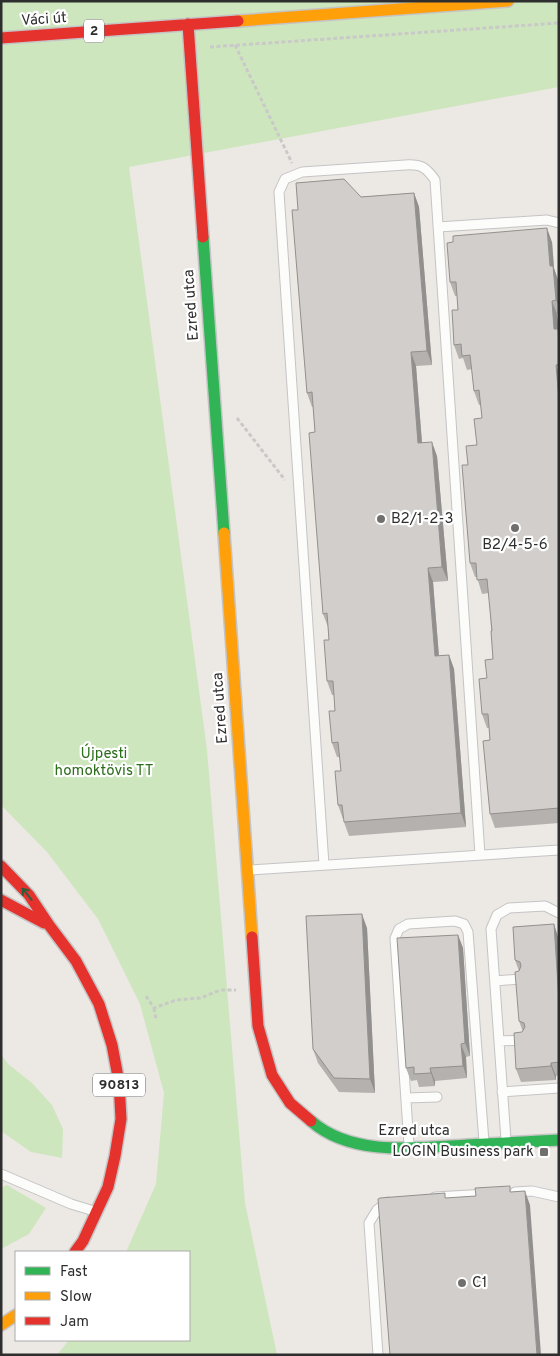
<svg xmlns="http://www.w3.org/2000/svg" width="560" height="1356" font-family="Overpass,sans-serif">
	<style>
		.green { fill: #cee6be }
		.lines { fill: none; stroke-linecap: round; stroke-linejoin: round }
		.lane-casing { stroke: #c5c4c5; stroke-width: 11 }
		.fast-casing { stroke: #c5c4c5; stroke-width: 14 }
		.slow-casing { stroke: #c5c4c5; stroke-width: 14 }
		.jam-casing { stroke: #c5c4c5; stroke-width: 14 }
		.path { stroke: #c9c9c8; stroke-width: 3; stroke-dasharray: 4 2.5; stroke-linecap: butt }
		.lane { stroke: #fcfcfb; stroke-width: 9 }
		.fast { stroke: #30b455; stroke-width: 11 }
		.slow { stroke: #ff9f0a; stroke-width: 11 }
		.jam { stroke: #e5322d; stroke-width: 11 }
		.wall { fill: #b4b1af }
		.shaded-wall { fill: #92908e }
		.building { fill: #d1cecb; stroke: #92908e }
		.oneway { stroke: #2f5d3c }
		.poi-dot { fill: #706f6e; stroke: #fff; stroke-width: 2 }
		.labels { text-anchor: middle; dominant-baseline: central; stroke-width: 4.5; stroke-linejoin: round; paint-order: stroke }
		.shield { fill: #fff; stroke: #6d6d6d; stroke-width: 1 }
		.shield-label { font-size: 14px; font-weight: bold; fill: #2e2e2e }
		.street-label { font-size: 15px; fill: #2e2e2e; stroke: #fff }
		.poi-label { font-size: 15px; fill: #2e2e2e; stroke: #fff; text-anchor: start }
		.park-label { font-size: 15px; fill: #2c6e1b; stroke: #fff }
	</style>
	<rect width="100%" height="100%" fill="#ece8e4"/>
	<path class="green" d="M 1,1 L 559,1 L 559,87 L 129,167 L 207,750 L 245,1203 L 277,1355 L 57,1355 L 69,1340 L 189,1340 L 189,1252 L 126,1252 L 156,1184 L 164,1093 L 140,1004 L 98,919 L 47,852 L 1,805 Z
		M 1,1054 L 8,1064 L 32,1083 L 52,1105 L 63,1129 L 62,1158 L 31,1152 L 1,1131 Z
		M 7,1185 L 46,1208 L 29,1234 L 1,1249 L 1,1188 Z"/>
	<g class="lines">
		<defs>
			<path id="lane" d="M 438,227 L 547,220 L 559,223
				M 324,865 L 279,192 L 285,179 L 302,172 L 405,165 C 421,164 426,167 435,180 L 480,855
				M 250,870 L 559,850
				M 495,981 L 520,979
				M 499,1041 L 524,1040
				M 502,1092 L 559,1088
				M 406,1098 L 437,1097
				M 506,1140 L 491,929 L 497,915 L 509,908 L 545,906 L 559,913
				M 409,1145 L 395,938 L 399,929 L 408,924 L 455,921 L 464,924 L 468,932 L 484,1142
				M 1,1174 L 71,1204 L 94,1211
				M 515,1192 L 532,1191 L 559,1197
				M 435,1197 L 487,1194
				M 378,1355 L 369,1223 L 377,1210 L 388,1202"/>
			<path id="fast" d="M 203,237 L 224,533
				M 311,1121 C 352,1157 417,1148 467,1145 C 498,1143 528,1142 559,1140"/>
			<path id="slow" d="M 238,21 L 508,1
				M 224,533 L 252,937
				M 1,1325 L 16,1315"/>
			<path id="jam" d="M 188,24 L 203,237
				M 1,38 L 238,21
				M 1,866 L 29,895 L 49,925 L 76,961 L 99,1004 L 112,1045 L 119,1082 L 121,1119 L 115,1156 L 108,1187 L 83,1241 L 75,1252
				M 1,900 L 44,923
				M 252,937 L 258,1026 L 272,1075 L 290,1103 L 311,1121"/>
		</defs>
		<use href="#lane" class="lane-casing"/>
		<use href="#fast" class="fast-casing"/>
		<use href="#slow" class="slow-casing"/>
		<use href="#jam" class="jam-casing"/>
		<path class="path" d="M 235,45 L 292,163
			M 210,47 L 559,23
			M 237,418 L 285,480
			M 146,996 L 154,1008 L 176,1000 L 201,998 L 220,990 L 236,990
			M 154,1008 L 156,1020"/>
		<use href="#lane" class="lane"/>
		<use href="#fast" class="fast"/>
		<use href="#slow" class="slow"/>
		<use href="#jam" class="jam"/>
	</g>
	<path class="wall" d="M 414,193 L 419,207 L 432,365 L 416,366 L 422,442 L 437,456 L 448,581 L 433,582 L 439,656 L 449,655 L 454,669 L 466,827 L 349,836 L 344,822 L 344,819 L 343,819 L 338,805 L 341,771 L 340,757 L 337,757 L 332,743 L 335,711 L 334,695 L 332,695 L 327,681 L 329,640 L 328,627 L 323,614 L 315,432 L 313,407 L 312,407 L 307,393 L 298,210 L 361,197 Z
		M 552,242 L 554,268 L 558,280 L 559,285 L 559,314 L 557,314 L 559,332 L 559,823 L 495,828 L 490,814 L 490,740 L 489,728 L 487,728 L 482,714 L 487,678 L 493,659 L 489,593 L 482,594 L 477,577 L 475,577 L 470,563 L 468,465 L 477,445 L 482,418 L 481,405 L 479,405 L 474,391 L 472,369 L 467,370 L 463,358 L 459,359 L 454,345 L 458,310 L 457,296 L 455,296 L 450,282 Z
		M 554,924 L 558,937 L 559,941 L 559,1075 L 556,1076 L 556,1080 L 521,1082 L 516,1069 L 523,1032 L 519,1021 L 519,971 L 515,960 Z
		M 367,928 L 375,1093 L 339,1092 L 318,1063 L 313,1049 Z
		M 458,935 L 463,948 L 470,1056 L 466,1057 L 467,1078 L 435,1081 L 435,1086 L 419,1087 L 417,1080 L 411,1081 L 406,1068 Z"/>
	<path class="shaded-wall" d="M 414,193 L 419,207 L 432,365 L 427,351 Z
		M 547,228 L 552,242 L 554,268 L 558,280 L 559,307 L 556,300 L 550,266 Z
		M 552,301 L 557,314 L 559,332 L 559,343 L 554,329 Z
		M 411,352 L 416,366 L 423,457 L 418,443 Z
		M 556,365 L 559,373 L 559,400 Z
		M 432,442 L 437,456 L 448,581 L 442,567 Z
		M 428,568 L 433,582 L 440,670 L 435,656 Z
		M 449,655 L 454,669 L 466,827 L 461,813 Z
		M 362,914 L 367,928 L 375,1093 L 370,1079 Z
		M 554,924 L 558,937 L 559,1001 Z
		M 458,935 L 463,948 L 470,1056 L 465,1043 Z
		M 461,1044 L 466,1057 L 467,1078 L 463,1066 Z
		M 551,1063 L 556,1076 L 556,1080 L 551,1066 Z
		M 430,1068 L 435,1081 L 435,1086 L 431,1073 Z
		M 525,1191 L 530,1205 L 541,1355 L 537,1355 Z"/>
	<path class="building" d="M 344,179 L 361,197 L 414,193 L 427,351 L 411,352 L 418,443 L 432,442 L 442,567 L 428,568 L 435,656 L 449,655 L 461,813 L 344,822 L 342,805 L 338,805 L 335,771 L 341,771 L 338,742 L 332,743 L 329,711 L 335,711 L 333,681 L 327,681 L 324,640 L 329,640 L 327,613 L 323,614 L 309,433 L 315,432 L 312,392 L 307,393 L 292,210 L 298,210 L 296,183 Z
		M 547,228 L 550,266 L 553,266 L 556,300 L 552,301 L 554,329 L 558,329 L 559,343 L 559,364 L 556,365 L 559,400 L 559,808 L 490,814 L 483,741 L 490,740 L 488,714 L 482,714 L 479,679 L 487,678 L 485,660 L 493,659 L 491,631 L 492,631 L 487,579 L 477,580 L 476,563 L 470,563 L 462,465 L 468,465 L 466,446 L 477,445 L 474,419 L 482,418 L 479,390 L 474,391 L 470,355 L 462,356 L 461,344 L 454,345 L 452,310 L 458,310 L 456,282 L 450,282 L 447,243 L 453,242 L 453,236 Z
		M 362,914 L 370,1079 L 334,1078 L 313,1049 L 306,916 Z
		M 554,924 L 559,1001 L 559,1062 L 551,1063 L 551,1066 L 516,1069 L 514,1033 L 522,1032 L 525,1027 L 524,1023 L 519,1021 L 515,972 L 519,971 L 521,966 L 520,962 L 515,960 L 513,927 Z
		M 458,935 L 465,1043 L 461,1044 L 463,1066 L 430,1068 L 431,1073 L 414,1074 L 414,1067 L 406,1068 L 397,938 Z
		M 510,1186 L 510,1192 L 525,1191 L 537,1355 L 390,1355 L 378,1199 L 380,1198 L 445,1193 L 445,1198 L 476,1196 L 475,1188 Z"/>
	<defs><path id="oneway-shaft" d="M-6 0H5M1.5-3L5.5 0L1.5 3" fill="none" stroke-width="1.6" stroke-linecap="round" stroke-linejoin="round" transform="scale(1.25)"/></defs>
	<use class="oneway" href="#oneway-shaft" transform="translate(27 894) rotate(-129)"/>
	<g class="poi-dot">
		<circle cx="381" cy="519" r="5"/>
		<circle cx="515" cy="528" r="5"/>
		<rect x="539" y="1147" width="10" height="10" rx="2.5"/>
		<circle cx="462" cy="1283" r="5"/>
	</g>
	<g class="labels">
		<g class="shield">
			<rect x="84" y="19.5" width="20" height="23" rx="4"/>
			<rect x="93" y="1073.5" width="52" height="23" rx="4"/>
		</g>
		<g class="shield-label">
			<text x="94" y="31">2</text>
			<text x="119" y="1085">90813</text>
		</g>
		<g class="street-label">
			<text transform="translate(44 20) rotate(-4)">Váci út</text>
			<text transform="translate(192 305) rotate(-94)">Ezred utca</text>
			<text transform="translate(221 708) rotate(-94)">Ezred utca</text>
			<text x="414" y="1131">Ezred utca</text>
		</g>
		<g class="poi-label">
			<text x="391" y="519">B2/1-2-3</text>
			<text x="515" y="545" text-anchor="middle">B2/4-5-6</text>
			<text x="534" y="1152" text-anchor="end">LOGIN Business park</text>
			<text x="472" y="1283">C1</text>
		</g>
		<g class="park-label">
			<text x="104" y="754">Újpesti<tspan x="104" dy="17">homoktövis TT</tspan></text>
		</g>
	</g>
	<rect width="560" height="1356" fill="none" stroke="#2e2e2e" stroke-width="5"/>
	<rect x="15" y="1251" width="175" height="90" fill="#ffffff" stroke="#ababab"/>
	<rect x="25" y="1267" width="25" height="8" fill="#30b455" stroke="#ababab"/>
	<text x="60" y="1276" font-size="15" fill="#2e2e2e">Fast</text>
	<rect x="25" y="1292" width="25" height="8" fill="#ff9f0a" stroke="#ababab"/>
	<text x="60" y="1301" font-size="15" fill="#2e2e2e">Slow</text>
	<rect x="25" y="1317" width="25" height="8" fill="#e5322d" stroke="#ababab"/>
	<text x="60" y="1326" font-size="15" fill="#2e2e2e">Jam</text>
</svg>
